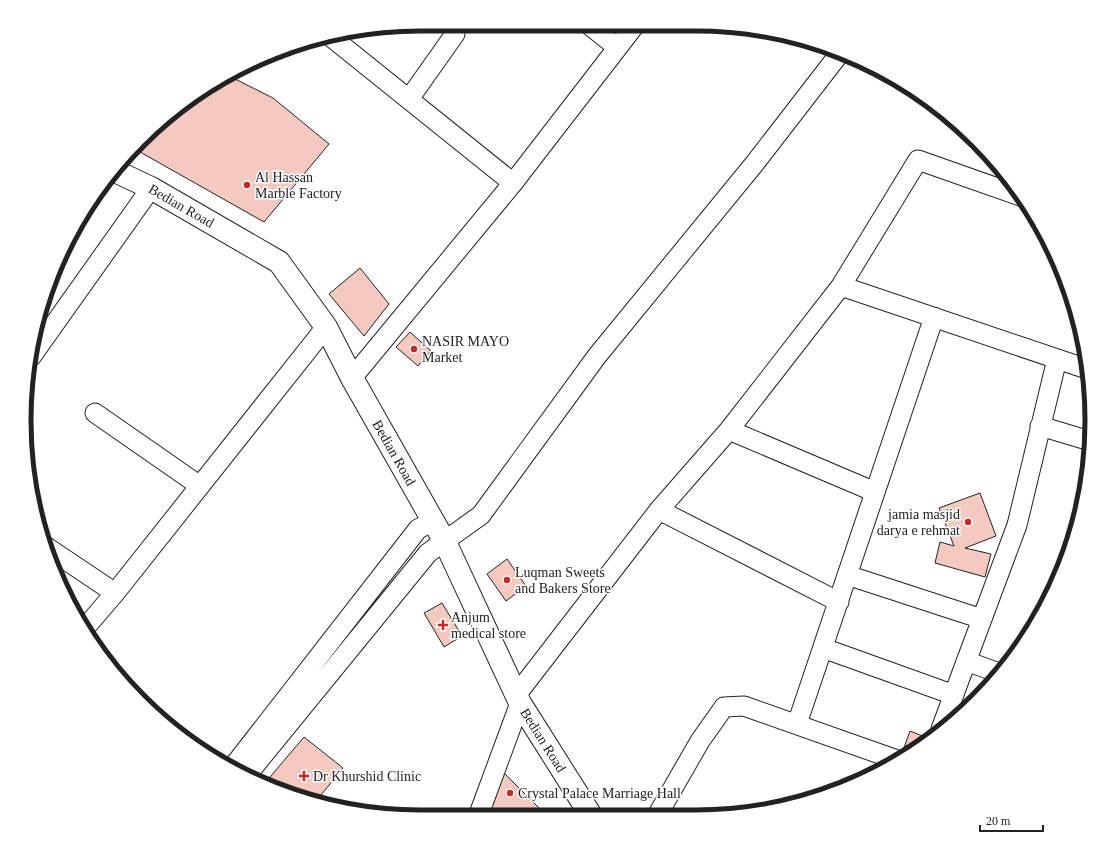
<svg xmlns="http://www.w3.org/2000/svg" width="1116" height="841" font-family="Georgia,serif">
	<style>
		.building { fill: #f3c9c0; stroke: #222 }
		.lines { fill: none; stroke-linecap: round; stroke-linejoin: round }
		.street-casing { stroke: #222; stroke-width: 21 }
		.secondary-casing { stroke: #222; stroke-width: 24 }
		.street { stroke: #fff; stroke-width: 19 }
		.secondary { stroke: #fff; stroke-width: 22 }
		.poi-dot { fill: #c62828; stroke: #fff; stroke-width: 1.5 }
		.labels { text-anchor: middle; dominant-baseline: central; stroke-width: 3; stroke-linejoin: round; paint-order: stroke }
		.poi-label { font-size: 14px; fill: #222; stroke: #fff; text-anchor: start }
		.street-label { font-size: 14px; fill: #222; stroke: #fff }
		.rim { fill: none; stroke: #222; stroke-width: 5 }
	</style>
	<rect width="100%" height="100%" fill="#fff"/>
	<path class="building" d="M 227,75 L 273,98 L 329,144 L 264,222 L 133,148 L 140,140 L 222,77 Z
		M 360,268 L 389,304 L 364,336 L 329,294 Z
		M 410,332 L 431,351 L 418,366 L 396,347 Z
		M 980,493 L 996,536 L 965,548 L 991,554 L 985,577 L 935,563 L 940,542 L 954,546 L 939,508 Z
		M 507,559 L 526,586 L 506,601 L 487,574 Z
		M 442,603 L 462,636 L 444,647 L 424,613 Z
		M 910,731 L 930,739 L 916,750 L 903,757 L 901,756 Z
		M 304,737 L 343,768 L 316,801 L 293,796 L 265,783 Z
		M 504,773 L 545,814 L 489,814 Z"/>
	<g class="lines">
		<defs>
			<path id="street" d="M 588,24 L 617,47
				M 330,36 L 513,183
				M 409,99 L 455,34
				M 841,286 L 1087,369
				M 31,357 L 151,188
				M 352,378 L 513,183 L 635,25
				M 95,413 L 200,486
				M 1040,426 L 1090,441
				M 729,430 L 875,492
				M 659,510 L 839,602
				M 45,546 L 115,593
				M 847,575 L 982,619
				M 85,628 L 115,593 L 326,327
				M 823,648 L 954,695
				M 966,661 L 999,673
				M 517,694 L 659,510 L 729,430 L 841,286 L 918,160 L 1023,197
				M 797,724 L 934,317
				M 941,729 L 1017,525 L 1057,359
				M 232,768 L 418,529 L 433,521
				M 247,775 L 428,553 L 481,515 L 597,356 L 755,163 L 840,53
				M 479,814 L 520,703
				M 658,814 L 700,741 L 724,707 L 744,706 L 897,760"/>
			<g id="secondary">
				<path id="s1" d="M 115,171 L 151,188 L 279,262 L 326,327 L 352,378 L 445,542 L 520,703 L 590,814"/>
			</g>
		</defs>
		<use href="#street" class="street-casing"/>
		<use href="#secondary" class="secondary-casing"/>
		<use href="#street" class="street"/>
		<use href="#secondary" class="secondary"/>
	</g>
	<g class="poi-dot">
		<circle cx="247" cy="185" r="4"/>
		<circle cx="414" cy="349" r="4"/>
		<circle cx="968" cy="522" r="4"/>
		<circle cx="507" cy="580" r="4"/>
		<path d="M441 619h4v4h4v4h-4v4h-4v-4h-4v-4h4z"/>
		<path d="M302 770h4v4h4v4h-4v4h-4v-4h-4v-4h4z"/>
		<circle cx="510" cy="793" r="4"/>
	</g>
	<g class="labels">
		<g class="poi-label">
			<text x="255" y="177">Al Hassan<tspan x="255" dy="16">Marble Factory</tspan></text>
			<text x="422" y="341">NASIR MAYO<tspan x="422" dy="16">Market</tspan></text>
			<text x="960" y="514" text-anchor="end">jamia masjid<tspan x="960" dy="16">darya e rehmat</tspan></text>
			<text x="515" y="572">Luqman Sweets<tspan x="515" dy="16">and Bakers Store</tspan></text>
			<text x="451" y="617">Anjum<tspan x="451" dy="16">medical store</tspan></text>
			<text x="313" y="776">Dr Khurshid Clinic</text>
			<text x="518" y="793">Crystal Palace Marriage Hall</text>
		</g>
		<g class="street-label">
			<text stroke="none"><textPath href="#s1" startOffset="75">Bedian Road</textPath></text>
			<text stroke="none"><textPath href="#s1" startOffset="411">Bedian Road</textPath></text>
			<text stroke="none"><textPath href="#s1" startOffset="735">Bedian Road</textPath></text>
		</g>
	</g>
	<path d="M0 0H1116V841H0ZM420 31H696A389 389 0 0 1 1085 420V421A389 389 0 0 1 696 810H420A389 389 0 0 1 31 421V420A389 389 0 0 1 420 31Z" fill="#fff" fill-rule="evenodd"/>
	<path class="rim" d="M420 31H696A389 389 0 0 1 1085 420V421A389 389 0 0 1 696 810H420A389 389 0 0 1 31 421V420A389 389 0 0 1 420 31Z"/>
	<path d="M980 825v6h63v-6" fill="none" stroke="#222222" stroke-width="2"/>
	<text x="986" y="825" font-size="12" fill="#222222" stroke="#ffffff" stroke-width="3" paint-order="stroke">20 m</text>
</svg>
